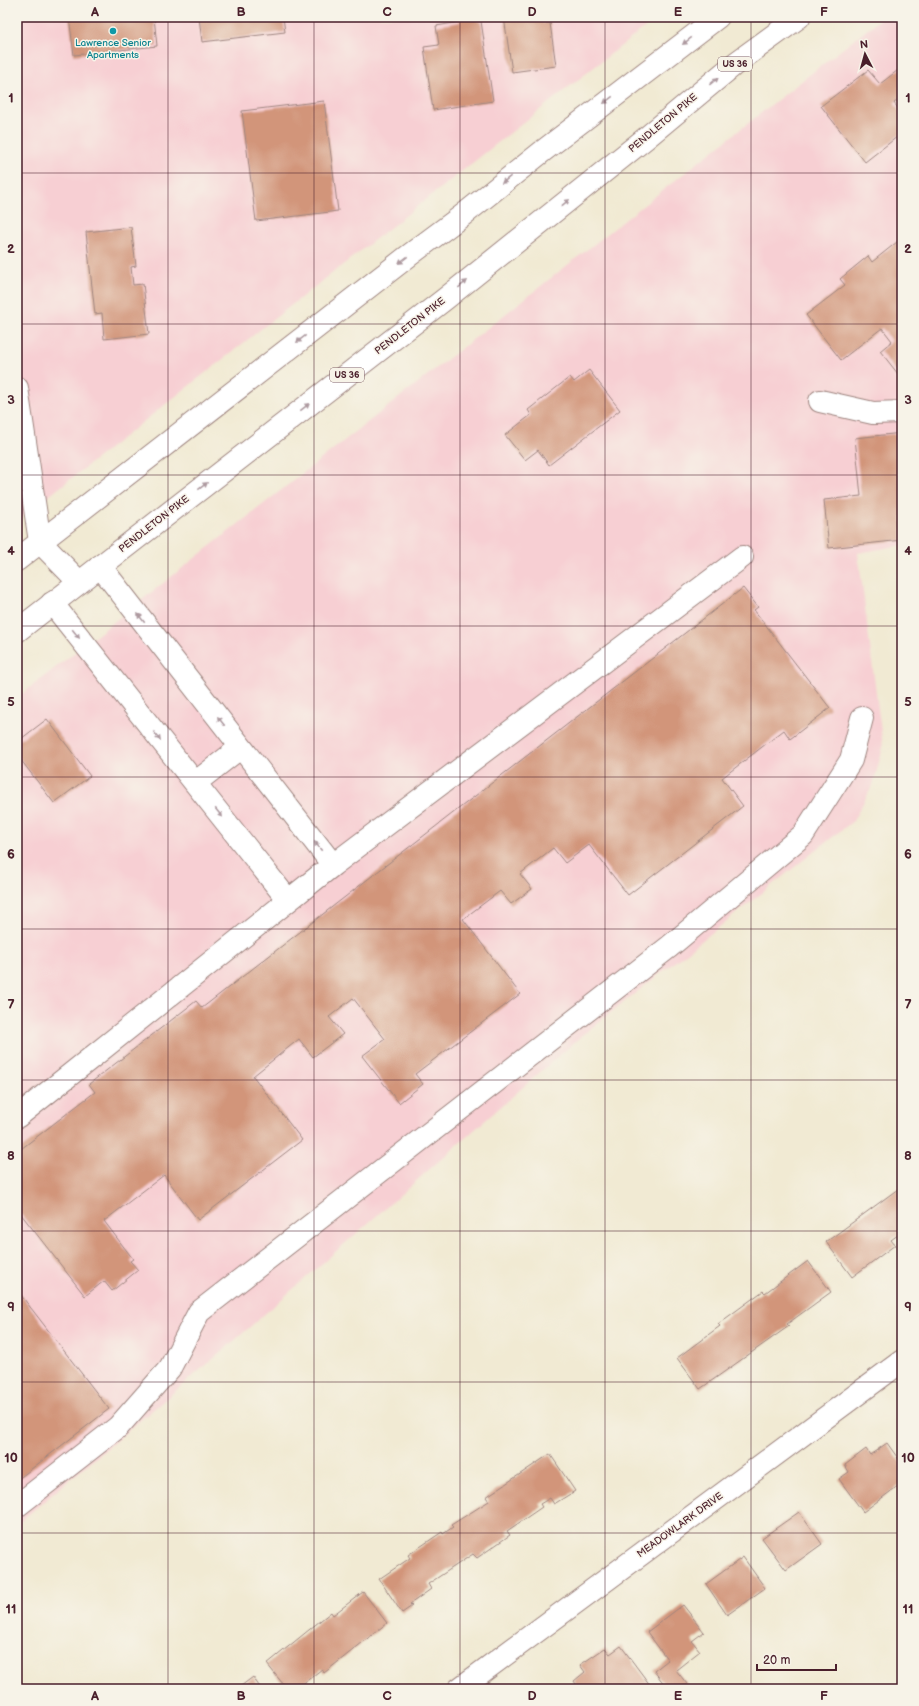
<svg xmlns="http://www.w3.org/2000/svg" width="919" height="1706" font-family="'Balsamiq Sans',sans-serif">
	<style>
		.built { fill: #f7cfd3 }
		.building { fill: #d2957a }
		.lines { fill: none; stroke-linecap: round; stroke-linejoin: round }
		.minor-casing { stroke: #9e847f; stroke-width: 24 }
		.major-casing { stroke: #9e847f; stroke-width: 24 }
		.minor { stroke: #fff; stroke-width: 22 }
		.major { stroke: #fff; stroke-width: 22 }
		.oneway { fill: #ae9aa0 }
		.grid { fill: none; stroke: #4a1f2b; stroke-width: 1; stroke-opacity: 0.55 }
		.culture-dot { fill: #0f9aa8; stroke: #f7f3e8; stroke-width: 1.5 }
		.labels { text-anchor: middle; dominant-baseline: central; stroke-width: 3; stroke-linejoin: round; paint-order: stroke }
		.shield { fill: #f7f3e8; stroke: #7e5f64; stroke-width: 1 }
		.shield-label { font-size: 9px; font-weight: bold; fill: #4a1f2b }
		.culture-label { font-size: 10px; fill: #0d838f; stroke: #f7f3e8 }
		.street-label { font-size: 10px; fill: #4a1f2b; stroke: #f7f3e8 }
		.neatline { fill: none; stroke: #4a1f2b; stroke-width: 1.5 }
		.grid-label { font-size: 13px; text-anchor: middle; font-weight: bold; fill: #4a1f2b }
	</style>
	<rect width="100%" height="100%" fill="#f7f3e8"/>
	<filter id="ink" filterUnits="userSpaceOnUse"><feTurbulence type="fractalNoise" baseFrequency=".025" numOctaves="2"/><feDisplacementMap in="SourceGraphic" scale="8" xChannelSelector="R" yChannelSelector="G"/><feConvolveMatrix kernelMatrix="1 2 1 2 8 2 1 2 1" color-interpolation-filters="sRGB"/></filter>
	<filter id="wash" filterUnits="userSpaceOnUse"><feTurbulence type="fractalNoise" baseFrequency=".012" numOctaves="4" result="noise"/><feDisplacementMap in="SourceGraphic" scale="16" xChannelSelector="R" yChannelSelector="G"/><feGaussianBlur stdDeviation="0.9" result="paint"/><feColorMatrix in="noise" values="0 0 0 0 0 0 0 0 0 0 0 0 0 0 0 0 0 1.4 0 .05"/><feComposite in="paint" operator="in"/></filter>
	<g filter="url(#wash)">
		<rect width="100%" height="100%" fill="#f1ead3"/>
		<path class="built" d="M 17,17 L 658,17 L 17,521 Z
			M 883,17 L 902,17 L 902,545 L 858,553 L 883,747 L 873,785 L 853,821 L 586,1032 L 219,1354 L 17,1524 L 17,698 Z"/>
		<g id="blocks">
			<path class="building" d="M 69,17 L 154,17 L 157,46 L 74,55 Z
				M 199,17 L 283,17 L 285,32 L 202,42 Z
				M 459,17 L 477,17 L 477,21 L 481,21 L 493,101 L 433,110 L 424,47 L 439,45 L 436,26 L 460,22 Z
				M 504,17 L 541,17 L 542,23 L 550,23 L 556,66 L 512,72 Z
				M 902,67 L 902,97 L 894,103 L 902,114 L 902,133 L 865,162 L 821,106 L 868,70 L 880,84 Z
				M 324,101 L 338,211 L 256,221 L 242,111 Z
				M 131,227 L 136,266 L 131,267 L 133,285 L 143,284 L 149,334 L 104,339 L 102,313 L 95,314 L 86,232 Z
				M 902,238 L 902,379 L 880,351 L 892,341 L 882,328 L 841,360 L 806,315 L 845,285 L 840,279 L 868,256 L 872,262 Z
				M 589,370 L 620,410 L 549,465 L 538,450 L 525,460 L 505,435 L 531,415 L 528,410 L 570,377 L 574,382 Z
				M 902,433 L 902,540 L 829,548 L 824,500 L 861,496 L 855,438 Z
				M 743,588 L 758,607 L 754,610 L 830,708 L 790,739 L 784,730 L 722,778 L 743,806 L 628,895 L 589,845 L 565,863 L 553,848 L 520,874 L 532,889 L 511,904 L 500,891 L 463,919 L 520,994 L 415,1074 L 423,1084 L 399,1103 L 362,1056 L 385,1039 L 353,998 L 329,1017 L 343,1034 L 313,1057 L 299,1039 L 253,1076 L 302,1140 L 198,1220 L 164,1175 L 104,1221 L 133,1259 L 130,1261 L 138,1270 L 112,1291 L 104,1281 L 85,1296 L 17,1209 L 17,1152 L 95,1092 L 89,1084 L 196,1001 L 202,1008 Z
				M 47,719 L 90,776 L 54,803 L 17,755 L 17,742 Z
				M 902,1186 L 902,1232 L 891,1240 L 895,1245 L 852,1277 L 826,1242 Z
				M 808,1261 L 831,1292 L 787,1324 L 789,1326 L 700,1389 L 677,1358 L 720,1326 L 718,1324 L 763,1291 L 765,1293 Z
				M 17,1290 L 109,1409 L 17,1480 Z
				M 887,1443 L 902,1464 L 902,1483 L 863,1512 L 839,1479 L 849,1472 L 845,1465 L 866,1449 L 870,1455 Z
				M 550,1454 L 575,1491 L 554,1504 L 550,1498 L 540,1504 L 542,1507 L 507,1531 L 510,1535 L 477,1558 L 473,1554 L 428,1584 L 431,1589 L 410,1604 L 412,1606 L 402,1613 L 379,1579 L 410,1558 L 408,1555 L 442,1532 L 443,1534 L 453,1527 L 451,1525 L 489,1501 L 486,1497 Z
				M 799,1512 L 822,1544 L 786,1570 L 762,1538 Z
				M 743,1557 L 765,1588 L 727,1615 L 706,1584 Z
				M 363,1592 L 387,1623 L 324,1673 L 322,1669 L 296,1689 L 287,1689 L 267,1664 L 331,1612 L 333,1615 Z
				M 683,1605 L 704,1632 L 692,1641 L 700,1651 L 676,1670 L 687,1684 L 680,1689 L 668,1689 L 654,1671 L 668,1660 L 647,1632 Z
				M 621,1646 L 653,1689 L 630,1689 L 629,1688 L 627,1689 L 579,1689 L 574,1681 L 585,1672 L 580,1665 L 605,1648 L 610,1654 Z
				M 253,1677 L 261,1689 L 237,1689 Z"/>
		</g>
	</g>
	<g filter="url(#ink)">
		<use href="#blocks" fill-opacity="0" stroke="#9e847f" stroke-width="1"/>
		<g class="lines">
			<defs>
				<path id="minor" d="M 17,388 L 40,542 L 79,582
					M 820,401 L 873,413 L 902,412
					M 52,603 L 288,900
					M 195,783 L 241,747
					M 333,865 L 742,557
					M 17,1117 L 333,865 L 100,566
					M 17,1506 L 118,1427 L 170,1368 L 199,1312 L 669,947 L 803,835 L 851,760 L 862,718
					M 459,1689 L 902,1361"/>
				<path id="major" d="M 17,560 L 407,257 L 463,215 L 543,151 L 718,17
					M 17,631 L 445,299 L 646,138 L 736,63 L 799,17"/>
			</defs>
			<use href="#minor" class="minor-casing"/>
			<use href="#major" class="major-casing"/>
			<use href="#minor" class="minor"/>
			<use href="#major" class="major"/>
		</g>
		<defs><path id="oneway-solid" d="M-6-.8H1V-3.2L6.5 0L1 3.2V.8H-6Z"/></defs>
		<g class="oneway">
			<use href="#oneway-solid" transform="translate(687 41) rotate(143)"/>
			<use href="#oneway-solid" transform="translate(714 81) rotate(-39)"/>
			<use href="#oneway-solid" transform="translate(608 100) rotate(142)"/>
			<use href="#oneway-solid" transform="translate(506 180) rotate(141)"/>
			<use href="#oneway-solid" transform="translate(565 203) rotate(-39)"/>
			<use href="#oneway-solid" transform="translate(403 260) rotate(142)"/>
			<use href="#oneway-solid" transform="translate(463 284) rotate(-39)"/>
			<use href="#oneway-solid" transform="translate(301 339) rotate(142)"/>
			<use href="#oneway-solid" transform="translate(305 407) rotate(-38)"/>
			<use href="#oneway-solid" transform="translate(203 486) rotate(-38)"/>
			<use href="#oneway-solid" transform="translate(141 618) rotate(-128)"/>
			<use href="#oneway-solid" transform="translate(76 634) rotate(51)"/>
			<use href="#oneway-solid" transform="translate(221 721) rotate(-128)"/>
			<use href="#oneway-solid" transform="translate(157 736) rotate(52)"/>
			<use href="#oneway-solid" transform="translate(219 813) rotate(51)"/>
			<use href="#oneway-solid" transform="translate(318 846) rotate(-128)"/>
		</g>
	</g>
	<path class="grid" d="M 168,17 L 168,1689M 314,17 L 314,1689M 460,17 L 460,1689M 605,17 L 605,1689M 751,17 L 751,1689M 17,173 L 902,173M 17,324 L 902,324M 17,475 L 902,475M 17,626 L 902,626M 17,777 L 902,777M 17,929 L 902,929M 17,1080 L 902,1080M 17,1231 L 902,1231M 17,1382 L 902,1382M 17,1533 L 902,1533"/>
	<circle class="culture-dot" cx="113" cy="31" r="4"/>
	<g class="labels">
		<g class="shield">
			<rect x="718" y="57" width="34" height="14" rx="3"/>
			<rect x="330" y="368" width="34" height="14" rx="3"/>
		</g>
		<g class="shield-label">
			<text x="735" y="64">US 36</text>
			<text x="347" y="375">US 36</text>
		</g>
		<g class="culture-label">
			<text x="113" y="43">Lawrence Senior<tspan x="113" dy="12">Apartments</tspan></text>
		</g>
		<g class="street-label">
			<text transform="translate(663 123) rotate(-40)">PENDLETON PIKE</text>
			<text transform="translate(410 326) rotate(-38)">PENDLETON PIKE</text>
			<text transform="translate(154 524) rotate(-38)">PENDLETON PIKE</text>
			<text transform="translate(680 1525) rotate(-36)">MEADOWLARK DRIVE</text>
		</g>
	</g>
	<rect width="919" height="1706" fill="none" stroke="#f7f3e8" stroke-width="44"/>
	<g transform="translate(865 54) rotate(354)" stroke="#f7f3e8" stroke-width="3" paint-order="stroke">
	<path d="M0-3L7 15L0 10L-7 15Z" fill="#4a1f2b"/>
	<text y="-6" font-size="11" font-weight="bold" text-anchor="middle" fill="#4a1f2b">N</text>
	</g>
	<path d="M757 1664v6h79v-6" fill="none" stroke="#4a1f2b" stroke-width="2"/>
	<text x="763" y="1664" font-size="12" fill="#4a1f2b" stroke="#f7f3e8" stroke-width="3" paint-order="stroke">20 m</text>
	<rect x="22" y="22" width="875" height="1662" class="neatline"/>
	<g class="grid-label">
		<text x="95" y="16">A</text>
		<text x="241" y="16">B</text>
		<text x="387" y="16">C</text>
		<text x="532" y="16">D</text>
		<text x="678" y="16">E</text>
		<text x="824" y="16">F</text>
		<text x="11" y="102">1</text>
		<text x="908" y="102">1</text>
		<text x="11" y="253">2</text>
		<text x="908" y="253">2</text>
		<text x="11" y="404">3</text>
		<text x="908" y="404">3</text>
		<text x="11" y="555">4</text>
		<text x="908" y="555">4</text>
		<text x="11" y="706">5</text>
		<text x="908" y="706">5</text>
		<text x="11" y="858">6</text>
		<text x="908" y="858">6</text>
		<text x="11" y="1009">7</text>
		<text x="908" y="1009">7</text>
		<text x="11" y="1160">8</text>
		<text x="908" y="1160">8</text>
		<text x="11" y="1311">9</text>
		<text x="908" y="1311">9</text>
		<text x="11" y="1462">10</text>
		<text x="908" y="1462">10</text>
		<text x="11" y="1613">11</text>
		<text x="908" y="1613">11</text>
		<text x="95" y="1700">A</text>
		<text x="241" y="1700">B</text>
		<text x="387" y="1700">C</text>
		<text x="532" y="1700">D</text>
		<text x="678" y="1700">E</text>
		<text x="824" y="1700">F</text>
	</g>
</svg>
